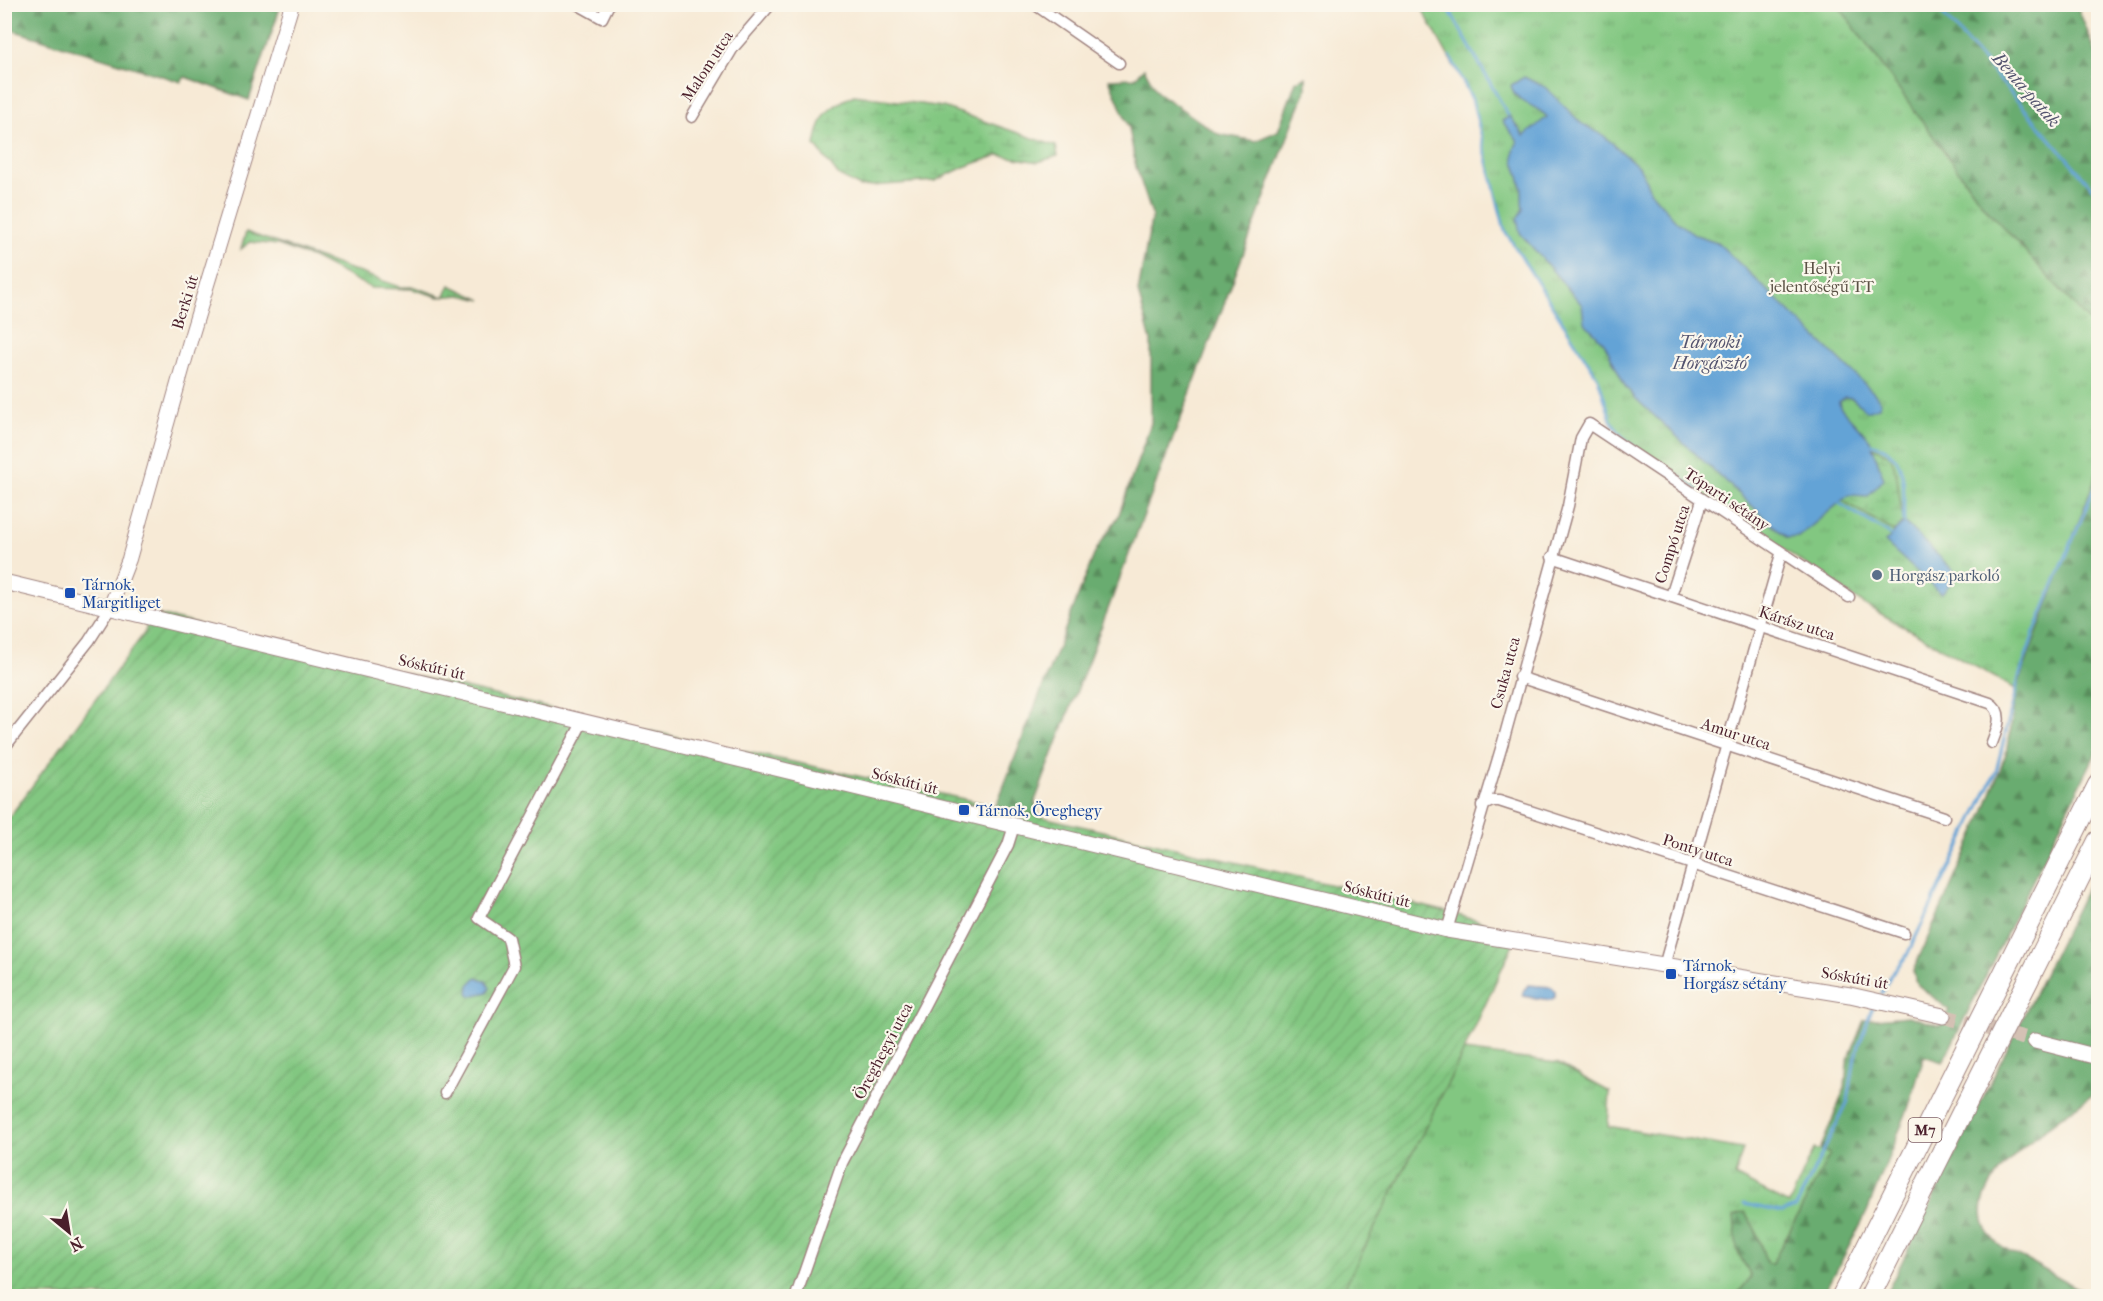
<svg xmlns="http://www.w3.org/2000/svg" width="2103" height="1301" font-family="'IM FELL French Canon',serif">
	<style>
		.grass { fill: url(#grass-tufts); stroke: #667356; stroke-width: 1.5 }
		.forest { fill: url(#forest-firs); stroke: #5a664d; stroke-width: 1.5 }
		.wetland { fill: url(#wetland-marsh); stroke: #667356; stroke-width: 1.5 }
		.garden { fill: url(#garden-furrows); stroke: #667356; stroke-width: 1.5 }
		.water { fill: #64a3d6; stroke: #576180; stroke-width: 1.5 }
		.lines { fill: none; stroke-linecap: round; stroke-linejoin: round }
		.stream { stroke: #64a3d6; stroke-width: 3 }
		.secondary-tunnel { stroke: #d4c1b4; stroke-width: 15; stroke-dasharray: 15 8; stroke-linecap: butt }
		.minor-casing { stroke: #a08480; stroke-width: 13 }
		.tertiary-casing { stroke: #a08480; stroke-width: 16 }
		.secondary-casing { stroke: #a08480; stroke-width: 17 }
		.motorway-casing { stroke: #a08480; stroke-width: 22 }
		.minor { stroke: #fff; stroke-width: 10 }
		.tertiary { stroke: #fff; stroke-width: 14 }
		.secondary { stroke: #fff; stroke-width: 15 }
		.motorway { stroke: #fff; stroke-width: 20 }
		.service-dot { fill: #5c6f8a; stroke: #fbf7ec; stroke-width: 2 }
		.transit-dot { fill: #1a4fb4; stroke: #fbf7ec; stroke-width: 2 }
		.labels { text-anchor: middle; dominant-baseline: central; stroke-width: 4.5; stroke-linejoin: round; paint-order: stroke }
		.shield { fill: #fbf7ec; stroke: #7f6065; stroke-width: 1.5 }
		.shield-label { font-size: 15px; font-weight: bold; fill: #4a1f2b }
		.street-label { font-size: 16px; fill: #4a1f2b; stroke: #fbf7ec }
		.park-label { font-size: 16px; fill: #5b5145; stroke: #fbf7ec }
		.service-label { font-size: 16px; fill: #4e5e75; stroke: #fbf7ec; text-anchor: start }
		.transit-label { font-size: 16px; fill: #164399; stroke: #fbf7ec; text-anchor: start }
		.water-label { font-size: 18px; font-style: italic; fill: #54546f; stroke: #fbf7ec }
	</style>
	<defs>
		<pattern id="grass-tufts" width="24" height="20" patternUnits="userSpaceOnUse" patternTransform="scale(1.5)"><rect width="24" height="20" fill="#82c781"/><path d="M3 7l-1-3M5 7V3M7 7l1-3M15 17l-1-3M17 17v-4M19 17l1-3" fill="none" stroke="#72aa70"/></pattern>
		<pattern id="forest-firs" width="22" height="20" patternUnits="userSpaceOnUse" patternTransform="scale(1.5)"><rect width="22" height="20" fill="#69ac6f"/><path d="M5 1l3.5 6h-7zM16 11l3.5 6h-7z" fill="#588b5b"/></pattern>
		<pattern id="wetland-marsh" width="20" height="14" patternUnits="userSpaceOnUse" patternTransform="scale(1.5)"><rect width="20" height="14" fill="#82c781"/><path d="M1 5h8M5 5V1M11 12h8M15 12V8" fill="none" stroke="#72aa70"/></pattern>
		<pattern id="garden-furrows" width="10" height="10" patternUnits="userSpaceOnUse" patternTransform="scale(1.5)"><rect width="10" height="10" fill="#82c781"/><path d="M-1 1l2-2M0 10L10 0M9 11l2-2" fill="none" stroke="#72aa70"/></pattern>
	</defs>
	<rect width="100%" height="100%" fill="#fbf7ec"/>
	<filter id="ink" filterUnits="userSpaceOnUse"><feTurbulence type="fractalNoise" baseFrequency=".0167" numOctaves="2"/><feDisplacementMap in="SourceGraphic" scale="12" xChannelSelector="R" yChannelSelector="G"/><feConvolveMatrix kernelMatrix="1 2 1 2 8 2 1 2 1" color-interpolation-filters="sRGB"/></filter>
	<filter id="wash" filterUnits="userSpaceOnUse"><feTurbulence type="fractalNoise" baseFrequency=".008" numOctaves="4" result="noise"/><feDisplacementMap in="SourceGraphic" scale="24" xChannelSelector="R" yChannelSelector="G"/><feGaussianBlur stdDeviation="1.35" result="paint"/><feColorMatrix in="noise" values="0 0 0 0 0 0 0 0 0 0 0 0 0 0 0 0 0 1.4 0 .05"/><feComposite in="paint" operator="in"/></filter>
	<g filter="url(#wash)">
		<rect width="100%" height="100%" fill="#f7ead6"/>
		<path class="grass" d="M 1420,5 L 1908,5 L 2098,224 L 2098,572 L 2028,696 L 1867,606 L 1635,448 L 1620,434 L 1611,420 L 1598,378 L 1505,231 L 1472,99 Z
			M 246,232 L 400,287 L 415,287 L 444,297 L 450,285 L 482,300 L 461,295 L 439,297 L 412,289 L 371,288 L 313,258 L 278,245 L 250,242 L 241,249 Z
			M 1464,1051 L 1557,1063 L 1610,1092 L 1608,1126 L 1743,1149 L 1735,1176 L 1789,1204 L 1814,1149 L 1831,1153 L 1772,1264 L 1767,1264 L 1755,1229 L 1737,1250 L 1751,1277 L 1736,1296 L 1340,1296 Z"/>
		<path class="forest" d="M 2068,4 L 2078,8 L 2098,58 L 2098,331 L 1983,205 L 1838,5 Z
			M 5,5 L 5,4 L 281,5 L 249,100 L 185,77 L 181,82 L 5,28 Z
			M 1144,68 L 1157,92 L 1218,134 L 1255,141 L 1278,131 L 1296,81 L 1306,77 L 1306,89 L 1035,801 L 1039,817 L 996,806 L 1096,550 L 1118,517 L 1151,423 L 1151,341 L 1138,292 L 1152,215 L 1136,167 L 1129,128 L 1109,79 L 1135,78 Z
			M 2098,470 L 2098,749 L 1943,1062 L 1924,1056 L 1909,1106 L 1867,1212 L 1823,1296 L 1736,1296 L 1751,1277 L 1737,1250 L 1734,1216 L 1745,1212 L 1755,1229 L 1767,1264 L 1772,1264 L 1830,1154 L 1820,1150 L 1845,1088 L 1847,1063 L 1864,1020 L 1909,1016 L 1940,1026 L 1949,1010 L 1918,985 L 1913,971 L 1984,812 L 2008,748 L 2016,690 Z
			M 2098,865 L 2098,1091 C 2063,1118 1937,1191 1999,1245 C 2006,1251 2018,1256 2027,1260 C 2048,1272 2069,1284 2091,1296 L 1885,1296 Z"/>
		<path class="wetland" d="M 854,95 L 943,107 L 1056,146 L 1058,156 L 1038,162 L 999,155 L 964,167 L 935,181 L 860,187 L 839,176 L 815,145 C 820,115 827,108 854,95 Z
			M 1866,444 L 1890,455 C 1901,480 1897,497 1904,522 L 1895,532 L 1841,500 Z"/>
		<path class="garden" d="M 150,613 L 599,720 L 996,806 L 1448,912 L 1518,933 L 1464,1051 L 1340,1296 L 5,1296 L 5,823 L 145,632 Z"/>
		<path class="water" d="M 1524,77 L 1545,87 L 1582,124 L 1603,135 L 1640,168 L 1651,192 L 1677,222 L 1696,235 L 1717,242 L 1874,393 L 1881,402 L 1879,407 L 1866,411 L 1852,398 L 1845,397 L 1839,402 L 1840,407 L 1870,440 L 1884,479 L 1868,496 L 1849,495 L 1798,537 L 1787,538 L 1635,398 L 1625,386 L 1604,343 L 1584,322 L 1582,305 L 1520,233 L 1517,219 L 1523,209 C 1521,200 1523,193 1521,184 C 1518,167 1508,159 1518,141 L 1502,121 L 1510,116 L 1524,136 L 1547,117 C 1536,104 1515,104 1511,85 Z
			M 1904,522 L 1958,575 L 1941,594 L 1885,542 Z
			M 477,977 L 486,981 L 490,988 L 488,992 L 471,996 L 468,993 L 469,985 Z
			M 1528,985 L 1552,987 L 1555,991 L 1555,997 L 1551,1000 L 1523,996 L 1523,992 Z"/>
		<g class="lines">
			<path class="stream" d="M 1446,4 L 1508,115
				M 1934,4 L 2098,194
				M 1450,56 L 1472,99 L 1505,231 L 1598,378 L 1611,420 L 1620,434 L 1635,448 L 1697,489
				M 1869,443 C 1875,446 1882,446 1887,450 C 1910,465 1902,499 1904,522
				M 1839,503 L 1891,535
				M 1882,993 L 1891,974 L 1906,957 L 1996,772 L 2019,677 L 2034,633 L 2098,479
				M 1744,1204 L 1782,1212 L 1796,1207 L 1848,1101 L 1855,1057 L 1872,1009"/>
		</g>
	</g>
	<g filter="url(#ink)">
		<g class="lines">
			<path class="secondary-tunnel" d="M 1943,1016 L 2035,1041"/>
			<defs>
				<path id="minor" d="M 577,4 L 602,18 L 609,4
					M 1034,4 L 1119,63
					M 692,117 L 733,48 L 771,4
					M 1552,557 L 1990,703 C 2005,712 1997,730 1992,743
					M 1671,596 L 1702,500
					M 1519,677 L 1944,817
					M 4,748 L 89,641 L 110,608
					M 1482,806 L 1492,801 L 1499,801 L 1904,933
					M 1447,930 L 1503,742 L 1568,506 L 1581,438 L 1589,424 L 1849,597
					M 1664,966 L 1781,554
					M 445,1093 L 514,966 L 508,938 L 479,918 L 583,721
					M 796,1296 L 842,1163 L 1008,845 L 1014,826"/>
				<path id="tertiary" d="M 110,608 L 129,559 L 192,334 L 292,4"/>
				<path id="secondary" d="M 4,582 L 1447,930 L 1850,995 L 1943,1016
					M 2035,1041 L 2098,1057"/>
				<path id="motorway" d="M 1842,1296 L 2098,785
					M 1870,1296 L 2098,841"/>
			</defs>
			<use href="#minor" class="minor-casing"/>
			<use href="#tertiary" class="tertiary-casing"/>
			<use href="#secondary" class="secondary-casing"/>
			<use href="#motorway" class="motorway-casing"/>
			<use href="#minor" class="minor"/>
			<use href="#tertiary" class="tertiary"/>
			<use href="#secondary" class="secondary"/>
			<use href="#motorway" class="motorway"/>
		</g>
	</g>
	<circle class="service-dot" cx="1877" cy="575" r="6"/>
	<g class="transit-dot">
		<rect x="64" y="587" width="12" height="12" rx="3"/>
		<rect x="958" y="804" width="12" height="12" rx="3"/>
		<rect x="1665" y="968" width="12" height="12" rx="3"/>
	</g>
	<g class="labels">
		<rect class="shield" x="1908.5" y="1118" width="33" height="24" rx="4.5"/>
		<g class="shield-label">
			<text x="1925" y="1130">M7</text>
		</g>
		<g class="street-label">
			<text transform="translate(707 66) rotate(-57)">Malom utca</text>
			<text transform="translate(185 302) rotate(-73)">Berki út</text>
			<text transform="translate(1727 499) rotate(34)">Tóparti sétány</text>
			<text transform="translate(1672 544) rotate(-72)">Compó utca</text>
			<text transform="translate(1797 623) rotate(18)">Kárász utca</text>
			<text transform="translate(432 667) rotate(13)">Sóskúti út</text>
			<text transform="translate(1505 673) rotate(-75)">Csuka utca</text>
			<text transform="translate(1736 734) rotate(18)">Amur utca</text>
			<text transform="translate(905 781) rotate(14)">Sóskúti út</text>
			<text transform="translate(1698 850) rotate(18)">Ponty utca</text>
			<text transform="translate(1377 894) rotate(14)">Sóskúti út</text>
			<text transform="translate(1855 978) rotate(10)">Sóskúti út</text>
			<text transform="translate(883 1051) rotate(-62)">Öreghegyi utca</text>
		</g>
		<g class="park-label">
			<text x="1822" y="268">Helyi<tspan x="1822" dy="18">jelentőségű TT</tspan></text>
		</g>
		<g class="service-label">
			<text x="1889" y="575">Horgász parkoló</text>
		</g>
		<g class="transit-label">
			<text x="82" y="584">Tárnok,<tspan x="82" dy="18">Margitliget</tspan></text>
			<text x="976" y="810">Tárnok, Öreghegy</text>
			<text x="1683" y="965">Tárnok,<tspan x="1683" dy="18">Horgász sétány</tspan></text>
		</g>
		<g class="water-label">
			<text transform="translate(2026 90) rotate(49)">Benta-patak</text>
			<text x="1710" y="342">Tárnoki<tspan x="1710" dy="21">Horgásztó</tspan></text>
		</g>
	</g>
	<rect width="2103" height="1301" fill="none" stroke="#fbf7ec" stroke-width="24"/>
	<g transform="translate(69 1232) rotate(150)" stroke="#fbf7ec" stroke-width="4.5" paint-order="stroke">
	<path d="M0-4.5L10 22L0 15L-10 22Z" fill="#4a1f2b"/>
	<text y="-9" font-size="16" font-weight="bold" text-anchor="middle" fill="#4a1f2b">N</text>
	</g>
</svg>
